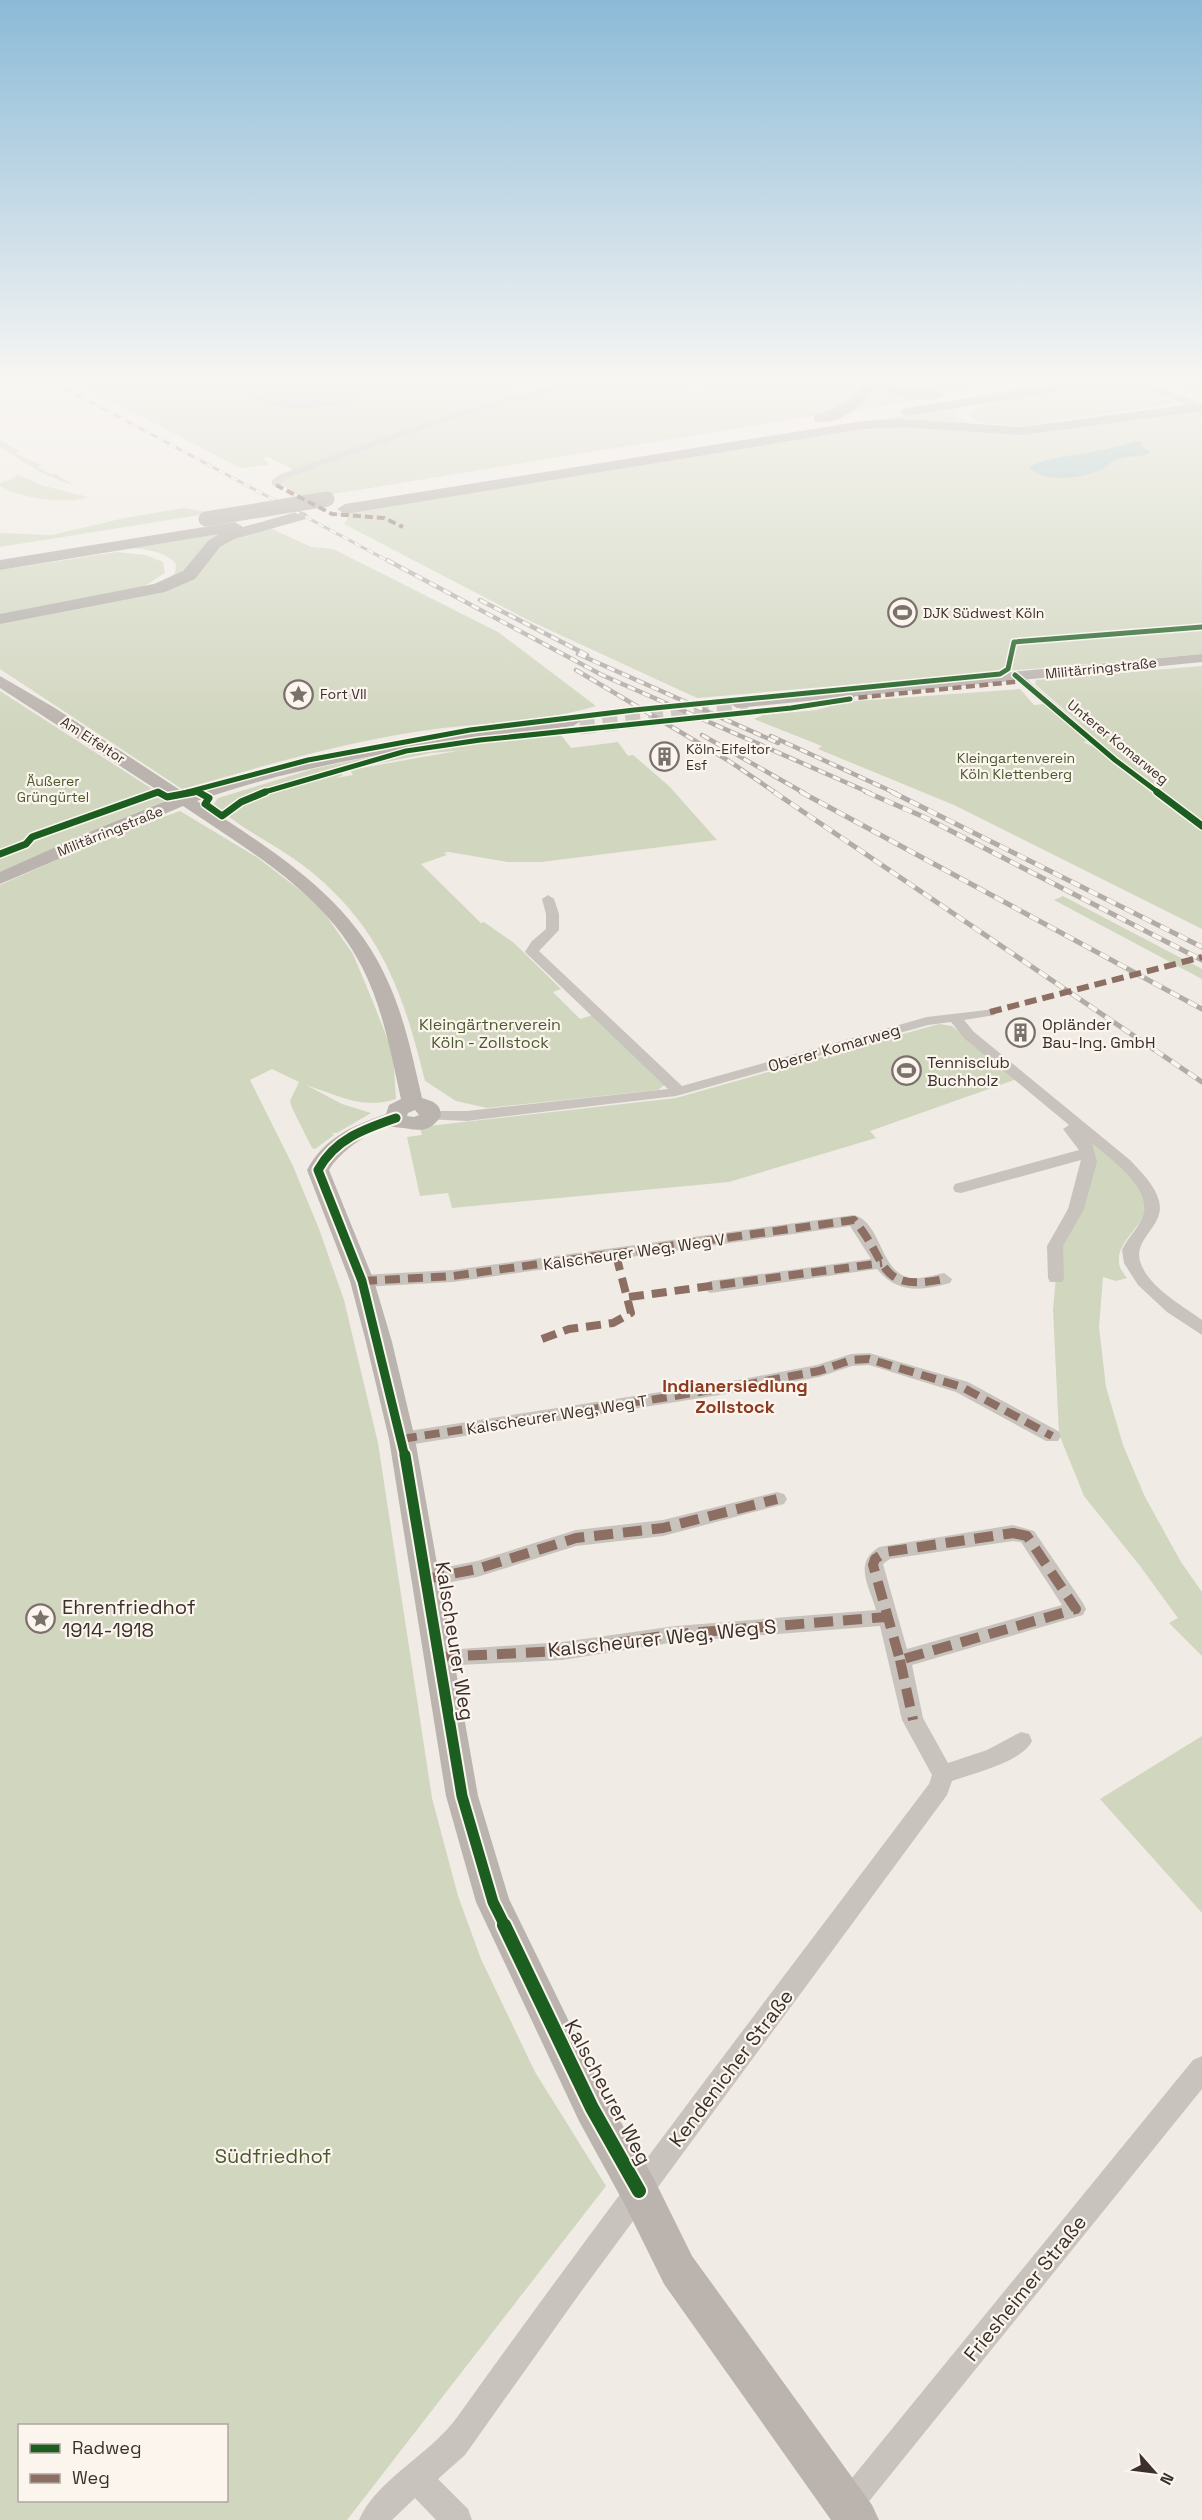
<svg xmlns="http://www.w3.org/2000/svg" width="1202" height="2520" font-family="'Space Grotesk',sans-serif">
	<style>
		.green { fill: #d1d6bf; fill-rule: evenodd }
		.water { fill: #a1c2c1 }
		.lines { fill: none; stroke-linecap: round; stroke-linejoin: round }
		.secondary-tunnel { stroke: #ccc6c0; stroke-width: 15; stroke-dasharray: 15 8; stroke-linecap: butt }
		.street { fill: #c9c3be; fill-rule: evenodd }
		.secondary { fill: #bab3ae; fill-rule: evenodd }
		.primary { fill: #b8b1ad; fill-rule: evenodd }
		.highway { fill: #afaaa4; fill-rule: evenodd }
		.rail-far2-casing { stroke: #b1aca8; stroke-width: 3 }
		.rail-far1-casing { stroke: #b1aca8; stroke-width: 4.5 }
		.rail-casing { stroke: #b1aca8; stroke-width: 5 }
		.rail-far2 { stroke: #fbf5ee; stroke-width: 2; stroke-dasharray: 7; stroke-linecap: butt }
		.rail-far1 { stroke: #fbf5ee; stroke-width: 3; stroke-dasharray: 8; stroke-linecap: butt }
		.rail { stroke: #fbf5ee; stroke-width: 4; stroke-dasharray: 10; stroke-linecap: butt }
		.highway-bridge { stroke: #afaaa4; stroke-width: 15 }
		.quiet-far4 { stroke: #8d6e63; stroke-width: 4; stroke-dasharray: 8 4; stroke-linecap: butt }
		.quiet-far3 { stroke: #8d6e63; stroke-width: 4.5; stroke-dasharray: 9 4.5; stroke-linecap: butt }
		.quiet-far2 { stroke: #8d6e63; stroke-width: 6; stroke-dasharray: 12 6; stroke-linecap: butt }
		.quiet-far1 { stroke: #8d6e63; stroke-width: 8; stroke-dasharray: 15 8; stroke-linecap: butt }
		.quiet { stroke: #8d6e63; stroke-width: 10; stroke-dasharray: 19 10; stroke-linecap: butt }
		.cycleway-far4-casing { stroke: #fbf5ee; stroke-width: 8 }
		.cycleway-far3-casing { stroke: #fbf5ee; stroke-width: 10 }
		.cycleway-far2-casing { stroke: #fbf5ee; stroke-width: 13 }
		.cycleway-far1-casing { stroke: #fbf5ee; stroke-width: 15 }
		.cycleway-casing { stroke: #fbf5ee; stroke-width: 18 }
		.cycleway-far4 { stroke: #1b5e20; stroke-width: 5 }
		.cycleway-far3 { stroke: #1b5e20; stroke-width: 7 }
		.cycleway-far2 { stroke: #1b5e20; stroke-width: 9 }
		.cycleway-far1 { stroke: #1b5e20; stroke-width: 11 }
		.cycleway { stroke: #1b5e20; stroke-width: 14 }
		.labels { text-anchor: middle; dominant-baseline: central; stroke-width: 4.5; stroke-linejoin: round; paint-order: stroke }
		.far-poi-label { font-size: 14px; fill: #3b302b; stroke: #fbf5ee; text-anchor: start }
		.far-street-label { font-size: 14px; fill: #3b302b; stroke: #fbf5ee }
		.far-park-label { font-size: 14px; fill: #4a5a2e; stroke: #fbf5ee }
		.park-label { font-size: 16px; fill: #4a5a2e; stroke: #fbf5ee }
		.poi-label { font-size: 16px; fill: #3b302b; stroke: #fbf5ee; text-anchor: start }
		.street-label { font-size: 16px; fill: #3b302b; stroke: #fbf5ee }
		.neighbourhood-label { font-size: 18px; font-weight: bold; fill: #8c3b22; stroke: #fbf5ee }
		.near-poi-label { font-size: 20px; fill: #3b302b; stroke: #fbf5ee; text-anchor: start }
		.near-street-label { font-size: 20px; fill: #3b302b; stroke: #fbf5ee }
		.near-park-label { font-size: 20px; fill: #4a5a2e; stroke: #fbf5ee }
	</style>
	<rect width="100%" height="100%" fill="#f0ebe5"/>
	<path class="green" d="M 69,378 L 244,378 L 260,385 L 265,404 L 303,407 L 336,405 L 343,404 L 357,393 L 337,387 L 371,383 L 366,382 L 370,378 L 508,378 L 516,395 L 296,471 L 268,457 L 263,458 L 270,465 L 240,468 Z
		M 591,378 L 626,378 L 628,382 L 649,387 L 682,387 L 694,390 L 752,378 L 863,378 L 852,402 L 818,415 L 303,499 L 279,483 L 282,479 L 414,430 Z
		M 884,378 L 1057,378 L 937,394 L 917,393 L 885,384 Z
		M 1153,378 L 1202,378 L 1202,397 Z
		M 1122,381 L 1177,403 L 1023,426 L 979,423 L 968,414 L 977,407 L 988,403 Z
		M 872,386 L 936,396 L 945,396 L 851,411 L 862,403 Z
		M 965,405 L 957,412 L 957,417 L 969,424 L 860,423 Z
		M 1196,410 L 1202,410 L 1202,654 L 697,698 L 528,620 L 344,524 L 349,516 L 334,514 L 886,424 L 1004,433 Z
		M 0,440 L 19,451 L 16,454 L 41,465 L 37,467 L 52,475 L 54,473 L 74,485 C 44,477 24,462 0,447 Z
		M 17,474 L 41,485 L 88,497 C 68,505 18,498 0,486 L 0,483 L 14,478 Z
		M 183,508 L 213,513 L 0,547 L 0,533 L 52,535 L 120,519 Z
		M 266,526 L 311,547 L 333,549 L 498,632 L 596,706 C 539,723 479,722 421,731 C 340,743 260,767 182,789 L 0,669 L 0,623 L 167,588 L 224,542 Z
		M 238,529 L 193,565 L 166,581 L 175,573 L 176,564 C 165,551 145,549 129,548 Z
		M 117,552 L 145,555 L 163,562 L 165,573 L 143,587 L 0,615 L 0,570 Z
		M 1202,666 L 1202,821 L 1121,760 L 1035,684 L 1036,680 Z
		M 1020,689 L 1034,705 L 1046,704 L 1088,741 L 1083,742 L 1096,748 L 1202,831 L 1202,929 L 954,805 L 818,749 L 822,746 L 754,719 L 763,715 L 817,710 L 843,702 Z
		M 0,691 L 166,798 L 165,801 L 93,830 L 0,873 Z
		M 561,735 L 571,748 L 618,742 L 628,756 L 633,755 L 669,786 L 717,840 L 541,862 L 508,862 L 449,852 L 444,853 L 447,855 L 421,864 L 481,923 L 484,922 L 514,943 L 561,989 L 553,992 L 580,1019 L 593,1015 L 666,1084 L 658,1090 L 487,1108 L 456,1101 L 425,1081 C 403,991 380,925 304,866 C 275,844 240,829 214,804 L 218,798 L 313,769 L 382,754 L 385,757 L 431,748 ZM 515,746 L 457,751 L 350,770 L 353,775 L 336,778 L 343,775 L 340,771 L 431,753 Z
		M 180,811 L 258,858 L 318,904 L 353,954 L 373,1002 L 393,1053 L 396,1099 C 362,1110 338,1095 306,1085 L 342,1104 L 371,1113 L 337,1133 L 332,1133 L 334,1135 L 315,1149 L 312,1148 L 292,1108 L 290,1101 L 299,1082 L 272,1069 L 250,1080 L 293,1166 L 319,1229 L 344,1300 L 378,1443 L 432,1798 L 458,1896 L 481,1959 L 535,2072 L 606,2186 L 347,2520 L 0,2520 L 0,885 L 113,835 ZM 20,2426 L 226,2426 L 226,2500 L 20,2500 Z
		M 1063,896 L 1202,969 L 1202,979 L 1054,900 Z
		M 939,1024 L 952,1026 L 1017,1079 L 870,1131 L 876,1138 L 729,1182 L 452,1208 L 448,1193 L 420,1196 L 407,1137 L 422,1135 L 420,1127 L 676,1098 Z
		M 1084,1134 C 1100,1149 1139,1175 1146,1196 C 1154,1221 1116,1238 1119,1262 C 1119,1268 1124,1274 1127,1278 L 1116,1281 L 1103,1277 L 1099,1327 L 1106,1387 L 1123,1445 L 1145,1497 L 1181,1562 L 1202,1592 L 1202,1656 L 1169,1623 L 1178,1618 L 1140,1566 L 1084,1496 L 1059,1434 L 1053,1310 L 1059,1244 L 1085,1200 Z
		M 1202,1736 L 1202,1913 L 1100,1799 Z"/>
	<path class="water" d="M 244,378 L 370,378 L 366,382 L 374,384 L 358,389 L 338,387 L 358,393 L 352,397 L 354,400 L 352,402 C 331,408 271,413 254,398 L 263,388 Z
		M 1134,441 L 1143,443 L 1141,446 L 1151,452 C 1140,459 1126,454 1114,461 C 1110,463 1107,467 1103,469 C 1083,478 1047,484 1029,468 C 1040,456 1112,452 1134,441 Z"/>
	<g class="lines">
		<path class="secondary-tunnel" d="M 580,727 L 748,708"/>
		<path class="street" d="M 580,378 L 592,378 L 436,424 L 285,479 L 279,487 L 272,485 L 272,480 L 279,475 C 378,437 478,405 580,378 Z
			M 678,378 L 686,378 L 690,390 L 684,390 Z
			M 1014,675 L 1022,675 L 1119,758 L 1202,820 L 1202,830 L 1111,762 L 1014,679 Z
			M 548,895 L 554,899 L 559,914 L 559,930 L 539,951 L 682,1086 L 927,1017 L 995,1009 L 995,1015 L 964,1020 L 974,1032 L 1130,1160 C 1141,1172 1155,1185 1159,1201 C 1166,1227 1131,1238 1141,1264 C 1150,1288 1183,1306 1202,1320 L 1202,1335 L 1167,1312 L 1138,1285 L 1124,1263 L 1122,1250 C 1127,1238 1141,1226 1144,1213 C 1149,1185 1110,1159 1092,1143 L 1097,1162 L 1084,1209 L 1063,1246 L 1064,1278 L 1062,1282 L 1050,1282 L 1048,1278 L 1047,1246 L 1068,1209 L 1081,1160 L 961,1193 L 955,1192 L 953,1188 L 955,1184 L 1079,1150 L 1063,1129 L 1069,1125 L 964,1038 L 951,1022 L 928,1025 L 676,1096 L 467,1121 L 425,1119 L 423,1116 L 430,1111 L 467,1111 L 668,1089 L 525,952 L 531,942 L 546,929 L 546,914 L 542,899 Z
			M 854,1215 C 882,1222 880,1275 912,1278 C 922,1279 934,1275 944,1273 L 952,1279 L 950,1283 C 922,1291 897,1294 877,1269 L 710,1293 L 702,1287 L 710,1281 L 871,1259 L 850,1226 L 453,1282 L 362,1287 L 354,1281 L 362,1275 L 453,1270 Z
			M 869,1353 L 968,1382 L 1058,1431 L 1061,1436 L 1058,1441 L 1046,1441 L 956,1392 L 869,1365 L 852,1366 L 819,1377 L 738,1392 L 402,1446 L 396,1444 L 393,1439 L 396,1434 L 402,1432 L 738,1380 L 817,1365 L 851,1354 Z
			M 777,1492 L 784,1494 L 787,1499 L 784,1504 L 663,1536 L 576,1546 L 477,1577 L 426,1587 L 419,1585 L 416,1579 L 419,1573 L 426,1571 L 477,1561 L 576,1530 L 663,1520 Z
			M 1013,1525 L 1034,1531 L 1083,1603 L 1086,1609 L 1083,1615 L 912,1665 L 923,1718 L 948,1763 L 987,1750 L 1021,1732 L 1029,1734 L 1032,1741 C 1022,1762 974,1773 952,1781 L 947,1795 L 580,2293 L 465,2455 L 438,2479 L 468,2509 L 472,2520 L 436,2520 L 415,2498 L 392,2520 L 359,2520 C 376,2480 431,2454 458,2416 C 611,2202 771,1994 929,1784 L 932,1775 L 902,1720 L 880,1626 L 676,1642 L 562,1660 L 439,1666 L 432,1663 L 429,1657 L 432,1651 L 562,1642 L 676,1626 L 876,1610 C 869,1585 853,1563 879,1547 ZM 1013,1541 L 1021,1542 L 1062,1605 L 907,1649 L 883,1564 L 890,1559 Z
			M 1202,2056 L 1202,2089 L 858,2515 L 848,2520 L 838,2515 L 833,2505 L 838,2495 L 1193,2060 Z"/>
		<path class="secondary" d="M 1202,654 L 1202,662 L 737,708 L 729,703 L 737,698 Z
			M 0,676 L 55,708 L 186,794 C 311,749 443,734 573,716 L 581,721 L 573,726 C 446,744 319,758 197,801 C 273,851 352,897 389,984 C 405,1020 413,1059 422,1098 C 433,1101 441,1104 441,1116 C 427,1137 414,1128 394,1127 C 375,1125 338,1153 329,1170 L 374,1281 L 392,1342 L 415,1439 L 478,1796 L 509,1899 L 605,2095 L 653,2177 L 692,2256 L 872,2505 L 879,2520 L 831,2520 L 664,2284 L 625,2205 L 579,2121 L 476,1902 L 446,1796 L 389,1439 L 366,1342 L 350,1281 L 307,1170 C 325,1137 352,1126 386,1114 L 389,1105 L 401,1099 C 391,1054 383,1008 362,967 C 325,893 249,851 183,806 L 0,884 L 0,872 L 96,829 L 171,799 L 0,688 ZM 415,1110 L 419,1115 L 414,1117 L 407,1116 L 408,1113 Z"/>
		<path class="primary" d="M 1120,378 L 1137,378 L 1202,403 L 1202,411 Z"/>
		<path class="highway" d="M 865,378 L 886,378 L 887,383 L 904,389 L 939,391 L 946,395 C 934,406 887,395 875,386 C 864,405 839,427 814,421 L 814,415 C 839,408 853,402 865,378 Z
			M 1092,378 L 1123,378 L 1116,382 L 906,416 L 899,412 L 906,408 Z
			M 1201,403 L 1201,411 L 1022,435 L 901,427 L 863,429 L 345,514 L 337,509 L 345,504 L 863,421 L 901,419 L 1022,427 Z
			M 300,511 L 306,513 L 308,516 L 306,519 L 234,539 L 220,547 L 195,579 L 165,592 L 0,624 L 0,614 L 154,584 L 183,571 L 208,541 L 219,534 L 0,570 L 0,560 L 235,522 L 243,527 Z"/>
		<defs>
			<path id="rail-far2" d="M 46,378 L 390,562"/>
			<path id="rail-far1" d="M 387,560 L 602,675 L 870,793
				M 480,600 L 587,655
				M 578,654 L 778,743
				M 576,670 L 729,761 L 776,793
				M 702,735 L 804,793
				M 771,736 L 895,793"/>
			<path id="rail" d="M 774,792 L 1202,1082
				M 801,792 L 1202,1009
				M 866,792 L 924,817 L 1202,960
				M 892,792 L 1202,947"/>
		</defs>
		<use href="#rail-far2" class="rail-far2-casing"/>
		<use href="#rail-far1" class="rail-far1-casing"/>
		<use href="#rail" class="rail-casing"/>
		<use href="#rail-far2" class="rail-far2"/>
		<use href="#rail-far1" class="rail-far1"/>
		<use href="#rail" class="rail"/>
		<path class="highway-bridge" d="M 206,519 L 327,499"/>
		<path class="quiet-far4" d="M 276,485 L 332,514 L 384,518 L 403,527"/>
		<path class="quiet-far3" d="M 845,699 L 1023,681"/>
		<path class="quiet-far2" d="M 990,1012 L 1202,957"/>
		<path class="quiet-far1" d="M 362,1281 L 453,1276 L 854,1220 C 889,1261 876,1293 944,1279
			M 629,1297 L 882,1263
			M 542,1339 L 569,1329 L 613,1323 L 631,1313 L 616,1255
			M 402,1439 L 738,1386 L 819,1371 L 851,1360 L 869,1359 L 962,1387 L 1052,1436"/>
		<path class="quiet" d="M 1013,1533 L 1027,1536 L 1076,1609 L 900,1660 L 873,1565 L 875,1559 L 886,1552 Z
			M 426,1579 L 477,1569 L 576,1538 L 663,1528 L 777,1499
			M 439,1657 L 562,1651 L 676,1634 L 886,1617
			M 900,1660 L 913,1720"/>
		<defs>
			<path id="cycleway-far4" d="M 1015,675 L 1115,760 L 1159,793
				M 197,791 L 201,793
				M 155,793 L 160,793
				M 184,793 L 308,760 L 470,730 L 634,710 L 1000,674 L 1008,669 L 1014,642 L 1202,627
				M 261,793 L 406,751 L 480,740 L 791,708 L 850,699"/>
			<path id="cycleway-far3" d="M 198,792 L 209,798 L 205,804 L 222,816 L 241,802 L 265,792
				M 1157,792 L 1202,826
				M 0,854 L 26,844 L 32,837 L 158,792 L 167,797 L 194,792"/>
			<path id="cycleway-far2" d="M 396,1118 C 364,1129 335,1139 318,1170 L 362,1281 L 405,1457"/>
			<path id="cycleway-far1" d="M 405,1455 L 462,1796 L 493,1902 L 505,1926"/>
			<path id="cycleway" d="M 504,1925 L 592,2108 L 639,2191"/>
		</defs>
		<use href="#cycleway-far4" class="cycleway-far4-casing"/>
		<use href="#cycleway-far3" class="cycleway-far3-casing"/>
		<use href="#cycleway-far2" class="cycleway-far2-casing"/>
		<use href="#cycleway-far1" class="cycleway-far1-casing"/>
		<use href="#cycleway" class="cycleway-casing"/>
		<use href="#cycleway-far4" class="cycleway-far4"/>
		<use href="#cycleway-far3" class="cycleway-far3"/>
		<use href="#cycleway-far2" class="cycleway-far2"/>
		<use href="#cycleway-far1" class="cycleway-far1"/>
		<use href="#cycleway" class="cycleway"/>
	</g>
	<linearGradient id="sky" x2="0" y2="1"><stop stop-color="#8bbad8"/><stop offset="0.52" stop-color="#f8f6f3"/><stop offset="1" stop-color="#f8f6f3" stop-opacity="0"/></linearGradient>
	<rect width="1202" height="731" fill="url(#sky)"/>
	<defs>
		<symbol id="stadium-ring" viewBox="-11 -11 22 22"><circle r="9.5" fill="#fbf5ee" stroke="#7a716c" stroke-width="1.5"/><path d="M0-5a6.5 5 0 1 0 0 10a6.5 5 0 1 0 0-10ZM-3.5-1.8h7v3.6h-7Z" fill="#7a716c"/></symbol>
		<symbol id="sight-ring" viewBox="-11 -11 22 22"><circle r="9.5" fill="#fbf5ee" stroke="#7a716c" stroke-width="1.5"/><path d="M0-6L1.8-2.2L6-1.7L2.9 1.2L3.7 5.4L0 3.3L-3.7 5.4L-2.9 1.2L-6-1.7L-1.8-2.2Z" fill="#7a716c"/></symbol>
		<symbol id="building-ring" viewBox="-11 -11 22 22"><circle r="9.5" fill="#fbf5ee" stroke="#7a716c" stroke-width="1.5"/><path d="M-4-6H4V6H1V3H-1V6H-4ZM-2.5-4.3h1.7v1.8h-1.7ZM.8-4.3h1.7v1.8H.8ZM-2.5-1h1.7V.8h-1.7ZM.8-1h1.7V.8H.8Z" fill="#7a716c"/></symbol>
	</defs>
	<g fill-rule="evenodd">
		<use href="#stadium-ring" x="886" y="596" width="33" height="33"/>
		<use href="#sight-ring" x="282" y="678" width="33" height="33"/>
		<use href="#building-ring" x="648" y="740" width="33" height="33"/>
		<use href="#building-ring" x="1004" y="1016" width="33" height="33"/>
		<use href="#stadium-ring" x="890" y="1054" width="33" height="33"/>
		<use href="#sight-ring" x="24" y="1602" width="33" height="33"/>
	</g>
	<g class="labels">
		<g class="far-poi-label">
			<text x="923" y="613">DJK Südwest Köln</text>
			<text x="320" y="694">Fort VII</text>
			<text x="686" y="749">Köln-Eifeltor<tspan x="686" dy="16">Esf</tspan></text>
		</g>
		<g class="far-street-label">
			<text transform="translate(1101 668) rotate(-6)">Militärringstraße</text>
			<text transform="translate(93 740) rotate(33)">Am Eifeltor</text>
			<text transform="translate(1118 742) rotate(39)">Unterer Komarweg</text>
			<text transform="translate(110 831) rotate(-22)">Militärringstraße</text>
		</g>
		<g class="far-park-label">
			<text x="1016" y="758">Kleingartenverein<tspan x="1016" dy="16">Köln Klettenberg</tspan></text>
			<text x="53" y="781">Äußerer<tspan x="53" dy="16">Grüngürtel</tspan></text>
		</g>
		<g class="park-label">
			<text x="490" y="1024">Kleingärtnerverein<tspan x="490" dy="18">Köln - Zollstock</tspan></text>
		</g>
		<g class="poi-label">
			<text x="1042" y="1024">Opländer<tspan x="1042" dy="18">Bau-Ing. GmbH</tspan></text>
			<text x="927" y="1062">Tennisclub<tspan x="927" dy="18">Buchholz</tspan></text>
		</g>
		<g class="street-label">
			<text transform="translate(834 1048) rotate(-16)">Oberer Komarweg</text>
			<text transform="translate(634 1252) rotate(-8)">Kalscheurer Weg, Weg V</text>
			<text transform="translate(557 1415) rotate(-9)">Kalscheurer Weg, Weg T</text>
		</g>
		<g class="neighbourhood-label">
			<text x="735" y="1385">Indianersiedlung<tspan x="735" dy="21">Zollstock</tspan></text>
		</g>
		<g class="near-poi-label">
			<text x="62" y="1607">Ehrenfriedhof<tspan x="62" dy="23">1914-1918</tspan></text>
		</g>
		<g class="near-street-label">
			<text transform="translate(662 1638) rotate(-6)">Kalscheurer Weg, Weg S</text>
			<text transform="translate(455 1641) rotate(81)">Kalscheurer Weg</text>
			<text transform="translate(731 2068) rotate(-53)">Kendenicher Straße</text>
			<text transform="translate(608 2092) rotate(62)">Kalscheurer Weg</text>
			<text transform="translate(1025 2288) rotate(-51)">Friesheimer Straße</text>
		</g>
		<g class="near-park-label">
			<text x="273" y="2156">Südfriedhof</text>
		</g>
	</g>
	<rect x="18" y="2424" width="210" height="78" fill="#fbf5ee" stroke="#aea6a0" stroke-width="1.5"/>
	<rect x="30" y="2444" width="30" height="9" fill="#1b5e20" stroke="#aea6a0" stroke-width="1.5"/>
	<text x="72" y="2454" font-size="18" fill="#3b302b">Radweg</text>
	<rect x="30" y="2474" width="30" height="9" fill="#8d6e63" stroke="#aea6a0" stroke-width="1.5"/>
	<text x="72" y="2484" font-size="18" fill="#3b302b">Weg</text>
	<g transform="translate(1154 2472) rotate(118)" stroke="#fbf5ee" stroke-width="4.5" paint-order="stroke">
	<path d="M0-4.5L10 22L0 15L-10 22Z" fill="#3b302b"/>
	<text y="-9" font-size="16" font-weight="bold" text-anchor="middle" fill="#3b302b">N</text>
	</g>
</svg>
